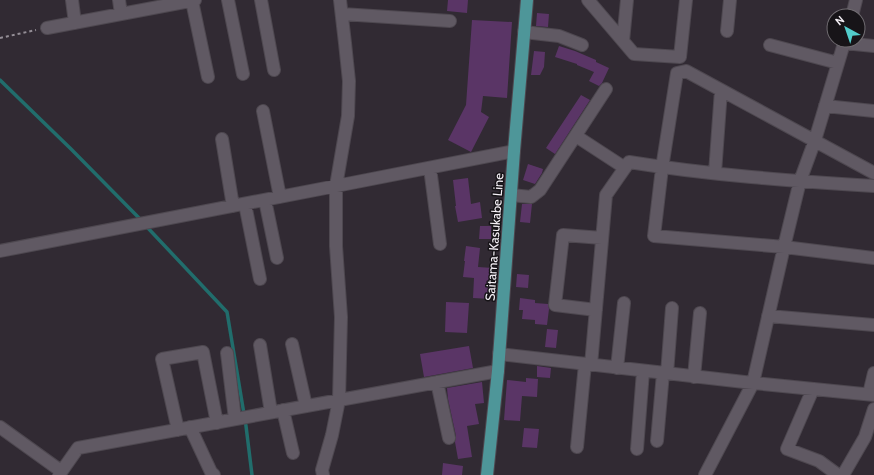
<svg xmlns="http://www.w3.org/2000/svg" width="874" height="475" font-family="Cabin,sans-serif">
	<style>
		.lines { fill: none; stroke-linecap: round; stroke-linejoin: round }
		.stream { stroke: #216d6c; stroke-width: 3.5 }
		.building { fill: #5a3566 }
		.minor-casing { stroke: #4e4850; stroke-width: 14 }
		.major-casing { stroke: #4e4850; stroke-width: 14 }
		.path { stroke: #948e96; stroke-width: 2; stroke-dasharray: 3 3; stroke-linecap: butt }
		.minor { stroke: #605963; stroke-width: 12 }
		.major { stroke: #4e9699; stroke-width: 12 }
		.labels { text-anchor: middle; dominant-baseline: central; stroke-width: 3; stroke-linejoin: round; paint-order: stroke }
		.street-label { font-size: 13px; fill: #f6f1f7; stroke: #171418 }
	</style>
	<rect width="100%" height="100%" fill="#312a33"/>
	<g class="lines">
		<path class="stream" d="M 0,80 L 71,149 L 142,221
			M 146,226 L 227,312 L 246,426 L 252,475"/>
	</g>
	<path class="building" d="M 448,0 L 468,0 L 467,13 L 447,11 Z
		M 537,13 L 549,14 L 548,27 L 536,26 Z
		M 472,20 L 512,22 L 507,98 L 483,96 L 481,112 L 489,117 L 471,152 L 448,140 L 466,105 Z
		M 559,46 L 575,51 L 596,60 L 596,62 L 609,68 L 602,83 L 599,86 L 589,81 L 594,72 L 577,65 L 577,64 L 555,57 Z
		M 534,51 L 545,52 L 544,67 L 540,75 L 531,75 Z
		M 581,95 L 590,100 L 555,154 L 546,148 Z
		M 528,164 L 543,169 L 542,173 L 535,184 L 523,180 Z
		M 468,178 L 471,204 L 480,202 L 482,218 L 458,222 L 455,206 L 456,206 L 453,180 Z
		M 522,204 L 532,204 L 530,223 L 520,222 Z
		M 480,226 L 491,226 L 491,239 L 479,239 Z
		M 466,246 L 480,248 L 478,267 L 493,268 L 491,299 L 473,298 L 474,278 L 463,277 L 465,261 L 464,261 Z
		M 517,274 L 529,275 L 528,288 L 516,287 Z
		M 520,298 L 535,300 L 535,303 L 548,304 L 549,309 L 547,325 L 535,324 L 535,320 L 522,319 L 523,310 L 519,310 Z
		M 446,302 L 469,303 L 467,333 L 445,332 Z
		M 547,329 L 558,330 L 556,348 L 545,347 Z
		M 469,346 L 473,368 L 424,377 L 420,354 Z
		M 537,366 L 551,368 L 550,378 L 537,377 Z
		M 526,378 L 538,379 L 537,397 L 522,396 L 520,421 L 504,420 L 507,380 L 526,382 Z
		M 482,382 L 484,403 L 475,404 L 479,424 L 467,426 L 472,457 L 458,459 L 455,442 L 456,436 L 448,399 L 447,388 Z
		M 524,428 L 539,429 L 537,448 L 522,447 Z
		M 443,463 L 463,466 L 462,475 L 442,475 Z"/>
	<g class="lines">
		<defs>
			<path id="minor" d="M 72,0 L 75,23
				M 119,0 L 121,14
				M 228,0 L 243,74
				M 261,0 L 274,70
				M 588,0 L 634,54 L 680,57 L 686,0
				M 192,1 L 208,77
				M 342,14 L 450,21
				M 852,16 L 856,0
				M 47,28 L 195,0
				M 727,31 L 730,0
				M 524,32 L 559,36 L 582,45
				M 623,41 L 627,0
				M 844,43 L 874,46
				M 770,45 L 838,63
				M 825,106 L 874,111
				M 263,111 L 280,197
				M 576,136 L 625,168
				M 222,139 L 233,206
				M 430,168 L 440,244
				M 715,173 L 721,90
				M 874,173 L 686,71 L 677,73 L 662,168 L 654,236 L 784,247 L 874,258
				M 511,195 L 531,197 L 540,190 L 606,89
				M 265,200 L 277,258
				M 245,204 L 260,279
				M 0,251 L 336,186 L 514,151
				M 596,310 L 555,305 L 563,235 L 602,238
				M 768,316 L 874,325
				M 292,344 L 306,406
				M 260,345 L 271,412
				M 227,353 L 235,419
				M 499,354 L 753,383 L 874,395
				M 591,365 L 606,195 L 629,162 C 709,175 793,181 874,186
				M 617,368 L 624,303
				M 667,374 L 672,308
				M 694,377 L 700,313
				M 437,382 L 449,438
				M 813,389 L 787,449 L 819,461 L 838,475
				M 869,394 L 874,373
				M 283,410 L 293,453
				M 0,427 L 61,471
				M 190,427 L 211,472 L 214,475
				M 178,430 L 162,359 L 203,352 L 217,423
				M 657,441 L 663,373
				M 577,447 L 585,364
				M 637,449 L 643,371
				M 59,475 L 78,448 L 498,371
				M 323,475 L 322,470 L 332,435 L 339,400 L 341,317 L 336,246 L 336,186 L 348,116 L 349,81 L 345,43 L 340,0
				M 705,475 L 753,383 L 784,247 L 800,181 L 815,140 L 845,40
				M 843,475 L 865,437 L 874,409"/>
			<path id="major" d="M 487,475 L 498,371 L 514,151 L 527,0"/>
		</defs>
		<use href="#minor" class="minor-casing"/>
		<use href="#major" class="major-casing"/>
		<path class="path" d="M 0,38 L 36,30"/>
		<use href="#minor" class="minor"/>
		<use href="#major" class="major"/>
	</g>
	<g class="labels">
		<g class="street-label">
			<text transform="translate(494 237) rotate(-86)">Saitama-Kasukabe Line</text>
		</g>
	</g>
	<g transform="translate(846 28) rotate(320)"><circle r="19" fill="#171418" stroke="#706c71"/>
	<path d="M0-3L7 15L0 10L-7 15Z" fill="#52cdcc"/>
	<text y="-6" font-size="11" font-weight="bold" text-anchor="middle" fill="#f6f1f7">N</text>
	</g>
</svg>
